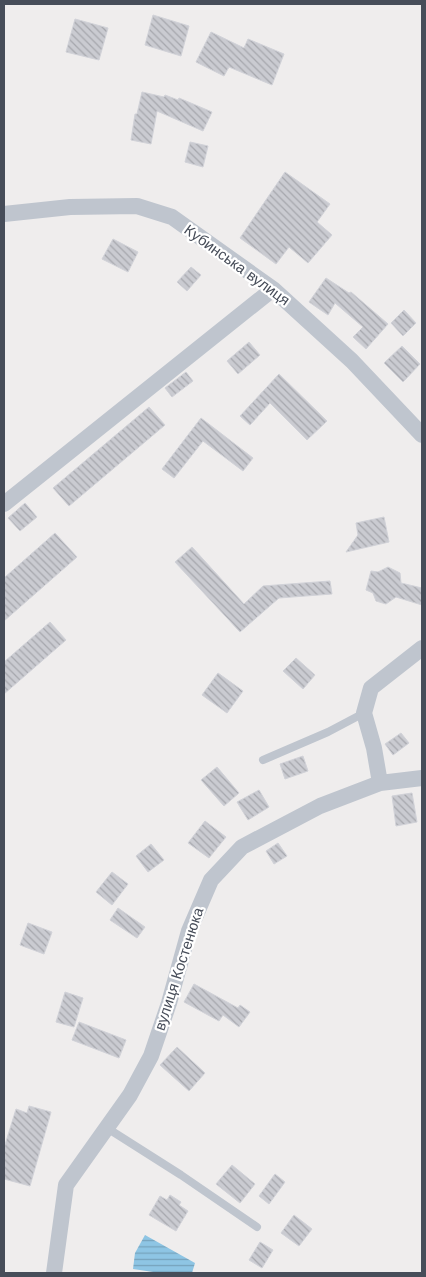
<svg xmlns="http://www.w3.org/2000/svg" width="426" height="1277" font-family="'Work Sans',sans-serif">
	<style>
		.water { fill: url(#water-rules) }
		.building { fill: url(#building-back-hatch); stroke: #d1d2d8 }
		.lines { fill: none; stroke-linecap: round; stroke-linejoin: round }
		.service { stroke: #bfc5ce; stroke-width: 8 }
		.minor { stroke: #bfc5ce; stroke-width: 16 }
		.labels { text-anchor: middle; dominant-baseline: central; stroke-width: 4.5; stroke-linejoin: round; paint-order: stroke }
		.street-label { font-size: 15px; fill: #474d59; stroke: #fff }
	</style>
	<defs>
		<pattern id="water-rules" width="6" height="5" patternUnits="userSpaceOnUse" patternTransform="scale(1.25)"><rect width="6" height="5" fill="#8ec5e4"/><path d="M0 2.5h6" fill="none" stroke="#76a2bc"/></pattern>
		<pattern id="building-back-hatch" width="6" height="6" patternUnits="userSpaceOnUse" patternTransform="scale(1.25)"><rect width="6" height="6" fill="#cacbd1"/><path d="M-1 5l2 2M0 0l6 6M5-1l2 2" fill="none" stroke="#a6a7ad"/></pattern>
	</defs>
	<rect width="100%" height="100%" fill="#efeded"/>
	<path class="water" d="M 145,1235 L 195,1263 L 192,1273 L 160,1273 L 133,1269 L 135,1253 Z"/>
	<path class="building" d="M 153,15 L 189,26 L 181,56 L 145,45 Z
		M 75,19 L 108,28 L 99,60 L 66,52 Z
		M 211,32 L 244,48 L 248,39 L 284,54 L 272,85 L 229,67 L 224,76 L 196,62 Z
		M 142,92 L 164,97 L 165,95 L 178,100 L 179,98 L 212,112 L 203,131 L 157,111 L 151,144 L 131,140 L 135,114 L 137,114 Z
		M 190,142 L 208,146 L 203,167 L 185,162 Z
		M 285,172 L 330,204 L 317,222 L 332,235 L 308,263 L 289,247 L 276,264 L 240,238 Z
		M 113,239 L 138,252 L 128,272 L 102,259 Z
		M 191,267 L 201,275 L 187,291 L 177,282 Z
		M 326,278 L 349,293 L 351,292 L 388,324 L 366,349 L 353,337 L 363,327 L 335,303 L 328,315 L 309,302 Z
		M 404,310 L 416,323 L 403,336 L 391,323 Z
		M 249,342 L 260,355 L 238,374 L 227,361 Z
		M 402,346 L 420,364 L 403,382 L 384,363 Z
		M 186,372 L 193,381 L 172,397 L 165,388 Z
		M 279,374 L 327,421 L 307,440 L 270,403 L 250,425 L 240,416 Z
		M 149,407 L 165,425 L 69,506 L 53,488 Z
		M 201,418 L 253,458 L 243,471 L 203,441 L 174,478 L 162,469 Z
		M 25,503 L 37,517 L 20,531 L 8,518 Z
		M 384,517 L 389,542 L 346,552 L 358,535 L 356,523 Z
		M 55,533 L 77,557 L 4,621 L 4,578 Z
		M 192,547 L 244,604 L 263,586 L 330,581 L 332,594 L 279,598 L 240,632 L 175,562 Z
		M 388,567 L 400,573 L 401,583 L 422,588 L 422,605 L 396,597 L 386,604 L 376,601 L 373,593 L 366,590 L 371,571 L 378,572 Z
		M 50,622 L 66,640 L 4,694 L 4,662 Z
		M 296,658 L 315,675 L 303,689 L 283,671 Z
		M 218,673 L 243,691 L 227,713 L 202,695 Z
		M 401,733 L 409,743 L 393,755 L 385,744 Z
		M 303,756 L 308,771 L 285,779 L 280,764 Z
		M 217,767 L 239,793 L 224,806 L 201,780 Z
		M 259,790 L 269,807 L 248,820 L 237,802 Z
		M 412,793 L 417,822 L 396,826 L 392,796 Z
		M 205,821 L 226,837 L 209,858 L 188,843 Z
		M 278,843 L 287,856 L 274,864 L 266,851 Z
		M 151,844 L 164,860 L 148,872 L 136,856 Z
		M 112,872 L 128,884 L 112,905 L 96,892 Z
		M 118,908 L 145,927 L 137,938 L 110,920 Z
		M 28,923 L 52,932 L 44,954 L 20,945 Z
		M 194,984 L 238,1008 L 240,1005 L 250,1012 L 239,1027 L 223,1015 L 219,1021 L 184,1002 Z
		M 65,992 L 83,998 L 74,1027 L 56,1022 Z
		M 79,1022 L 126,1040 L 119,1058 L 72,1040 Z
		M 177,1047 L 205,1073 L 189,1091 L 160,1065 Z
		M 29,1106 L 51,1112 L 30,1186 L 4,1179 L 4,1148 L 16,1109 L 27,1113 Z
		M 232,1165 L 255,1184 L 240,1203 L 216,1184 Z
		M 275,1174 L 285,1182 L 269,1204 L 259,1196 Z
		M 170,1195 L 181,1202 L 179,1205 L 188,1211 L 176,1231 L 149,1215 L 160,1196 L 167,1200 Z
		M 294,1215 L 312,1229 L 299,1246 L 281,1233 Z
		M 260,1242 L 273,1250 L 262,1268 L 249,1260 Z"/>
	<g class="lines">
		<path class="service" d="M 263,760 L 328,732 L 364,713
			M 107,1128 L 181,1175 L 257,1227"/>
		<path class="minor" d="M 4,214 L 70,207 L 137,206 L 172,217 L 273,289 L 352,361 L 422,435
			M 4,504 L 273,289
			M 380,783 L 374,748 L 364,713 L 371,688 L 422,648
			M 54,1273 L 66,1185 L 130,1095 L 151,1056 L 169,1003 L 189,931 L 211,880 L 242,847 L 320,806 L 380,783 L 422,778"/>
	</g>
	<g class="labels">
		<g class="street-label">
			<text transform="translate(237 265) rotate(36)">Кубинська вулиця</text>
			<text transform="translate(179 969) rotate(-72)">вулиця Костенюка</text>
		</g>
	</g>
	<rect width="426" height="1277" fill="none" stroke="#474d59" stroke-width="10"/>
</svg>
